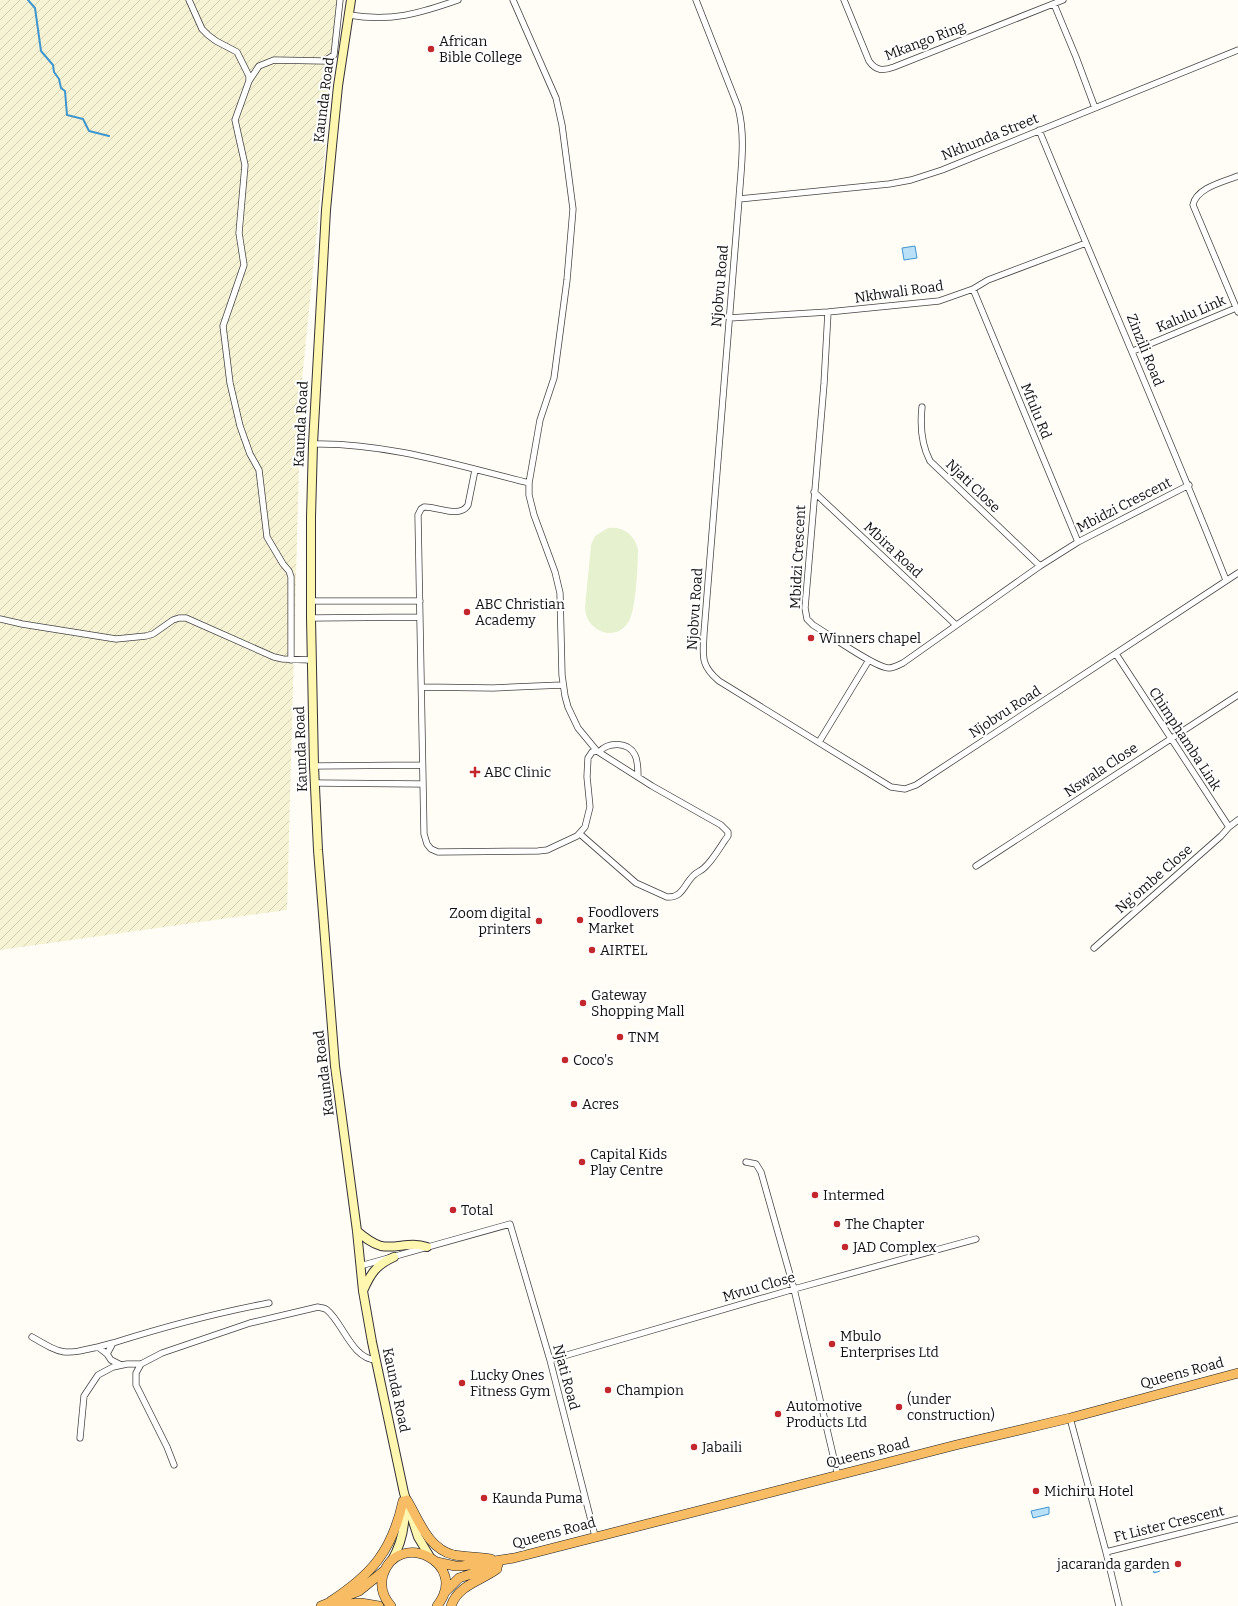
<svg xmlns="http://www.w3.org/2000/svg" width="1238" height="1606" font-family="Bitter,serif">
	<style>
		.farmland { fill: url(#farmland-furrows) }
		.pitch { fill: #e6f2cf }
		.water { fill: #b9e0f7; stroke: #3f96cf }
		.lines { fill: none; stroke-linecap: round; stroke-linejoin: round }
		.stream { stroke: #3f96cf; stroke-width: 2 }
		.minor-casing { stroke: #444; stroke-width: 7 }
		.secondary-casing { stroke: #333; stroke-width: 10 }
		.trunk-casing { stroke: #222; stroke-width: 10 }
		.minor { stroke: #fff; stroke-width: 5.5 }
		.secondary { stroke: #fff6b0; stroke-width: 8 }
		.trunk { stroke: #f7bc64; stroke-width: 9 }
		.poi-dot { fill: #c4262e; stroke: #fff; stroke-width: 1.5 }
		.labels { text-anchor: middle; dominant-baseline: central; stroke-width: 4; stroke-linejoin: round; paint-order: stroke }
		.poi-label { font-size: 14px; fill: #111; stroke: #fff; text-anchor: start }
		.street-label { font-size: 14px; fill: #111; stroke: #fff }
	</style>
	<defs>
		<pattern id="farmland-furrows" width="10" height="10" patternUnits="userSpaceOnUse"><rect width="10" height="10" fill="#f6f3d4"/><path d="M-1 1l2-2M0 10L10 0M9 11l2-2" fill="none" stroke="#d2cfb5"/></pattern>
	</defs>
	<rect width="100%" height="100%" fill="#fffdf5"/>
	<path class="farmland" d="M 0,0 L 340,0 L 301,390 L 287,910 L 0,950 Z"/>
	<path class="pitch" d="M 608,528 C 623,526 634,534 638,549 C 638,563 636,610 629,621 C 616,644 585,631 585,607 L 591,545 L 595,536 Z"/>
	<path class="water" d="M 915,246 L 917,258 L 904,260 L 902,248 Z
		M 1049,1507 L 1049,1514 L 1033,1518 L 1031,1511 Z
		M 1157,1560 L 1160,1571 L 1154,1573 L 1151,1561 Z"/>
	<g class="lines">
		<path class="stream" d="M 28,0 L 35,8 L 41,51 L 53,65 L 54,72 L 59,79 L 61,88 L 65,91 L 67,115 L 83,119 L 89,131 L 109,136"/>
		<defs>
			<path id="minor" d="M 189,0 L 202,29 L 208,35 L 216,41 L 237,52 L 249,76 L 249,81 L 235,120 L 245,165 L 239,233 L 244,265 L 223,326 L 230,383 L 240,426 L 250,454 L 259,470 L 267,537 L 283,564 L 289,571 L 291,577 L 291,660
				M 513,0 L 556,98 L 562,125 L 573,209 L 567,280 L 554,378 L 540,420 L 529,483 L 529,495 L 534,515 L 555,572 L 560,593 L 562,675 L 565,696 L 568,707 L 578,728 L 597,751 L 652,786 L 721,825 L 728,832 L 728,836 L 725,840 C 719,849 712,861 704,868 C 701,871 697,872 694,875 C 684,884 683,898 667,897 L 636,883 L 580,834
				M 696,0 L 738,107 C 746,137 741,168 739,199 L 704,633 C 703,656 700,665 719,681 L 891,787 L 905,789 L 916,785 L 1238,573
				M 844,0 L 869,61 C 876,71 883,71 894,67 L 1063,0
				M 1054,4 L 1076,57 L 1095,108
				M 349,15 C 391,22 418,14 458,0
				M 249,81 L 259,66 L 274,60 L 324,61 L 334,55 L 340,0
				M 1039,130 C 1101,281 1166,429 1226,580
				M 1238,176 C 1223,182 1196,188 1193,205 L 1238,312
				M 739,199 L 889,184 L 911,180 L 942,170 L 1238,50
				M 973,289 L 1078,542
				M 828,312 L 824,384 L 805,608 L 807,619 L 813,625 C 827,633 875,668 889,668 C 893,668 899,665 903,663 L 1040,566 L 1078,542 L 1189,485
				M 729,318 L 828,312 L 939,301 L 973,289 L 988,280 L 1086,243
				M 1133,351 L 1236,308
				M 922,407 C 920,426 921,444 930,461 L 1040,566
				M 313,444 C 384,442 460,466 529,483
				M 475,470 L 468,505 C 460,519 436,506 424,507 L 421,509 L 418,515 L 424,834 L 427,844 L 431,849 L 438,852 L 538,851 L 547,850 L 577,836 L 585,827 L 590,807 L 587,777 L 588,758 L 592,752 L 597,751
				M 814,492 L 956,625
				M 311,601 L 420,601
				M 311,618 L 420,617
				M 0,619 L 22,624 L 116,639 L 146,636 L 153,634 L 173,620 L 179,618 L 186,618 L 274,657 L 283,659 L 311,660
				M 1116,654 L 1229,827 L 1238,820
				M 422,687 L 493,688 L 562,685
				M 819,742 L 869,660
				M 599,752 C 608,742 628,741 635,755 C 638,761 638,770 638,777
				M 314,766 L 422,765
				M 315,783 L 422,784
				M 976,866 L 1238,695
				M 1094,948 L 1221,836 L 1229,827
				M 746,1162 L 756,1164 L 761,1172 L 794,1289 L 838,1476
				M 360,1266 L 510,1224 L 550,1360 L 595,1536
				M 32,1337 C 63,1355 63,1355 98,1347 L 107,1354 L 111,1360 L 121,1365
				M 98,1347 L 113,1343
				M 107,1354 L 113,1343 C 164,1327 216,1313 269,1303
				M 550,1360 L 794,1289 L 976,1239
				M 141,1364 L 136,1373 L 136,1385 L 167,1447 L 174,1465
				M 1070,1418 L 1106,1552 L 1119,1606
				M 80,1438 L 84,1396 L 98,1375 L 113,1367 L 127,1364 L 141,1364 L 162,1353 L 250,1323 L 318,1307 C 321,1308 325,1308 327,1310 C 343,1323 352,1359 376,1360
				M 1106,1552 L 1238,1519"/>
			<path id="secondary" d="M 351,0 L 338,86 L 332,146 L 326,210 L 313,444 L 311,517 L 311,618 L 314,766 L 318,850 L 335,1066 L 357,1231 L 363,1291 L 372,1342 L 404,1493 L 418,1537 L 430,1557
				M 357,1231 C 364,1237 371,1243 381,1246 C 397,1249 410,1241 427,1247
				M 363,1291 C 371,1273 376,1265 394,1257
				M 392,1560 C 403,1541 406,1523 404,1502"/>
			<path id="trunk" d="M 407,1500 C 419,1520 428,1549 454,1555 C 466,1557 479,1557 491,1559
				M 437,1562 L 455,1566 L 462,1566 L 514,1558 L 956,1445 L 1070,1418 L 1238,1373
				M 444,1593 L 459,1578 L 498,1565
				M 331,1601 C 372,1574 392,1551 403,1501
				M 331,1605 L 361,1603 L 379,1606
				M 321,1606 L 359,1591 L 385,1570
				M 391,1606 C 383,1597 380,1586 383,1575 C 398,1528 471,1563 437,1606
				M 451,1606 C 458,1585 481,1581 497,1569"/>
		</defs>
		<use href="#minor" class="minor-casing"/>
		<use href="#secondary" class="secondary-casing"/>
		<use href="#trunk" class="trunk-casing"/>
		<use href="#minor" class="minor"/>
		<use href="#secondary" class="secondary"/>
		<use href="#trunk" class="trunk"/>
	</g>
	<g class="poi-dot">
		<circle cx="431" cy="49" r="4"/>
		<circle cx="467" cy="612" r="4"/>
		<circle cx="811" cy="638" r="4"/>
		<path d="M473 766h4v4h4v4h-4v4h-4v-4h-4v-4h4z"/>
		<circle cx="580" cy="920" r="4"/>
		<circle cx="539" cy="921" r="4"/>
		<circle cx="592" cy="950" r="4"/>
		<circle cx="583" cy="1003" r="4"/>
		<circle cx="620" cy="1037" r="4"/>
		<circle cx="565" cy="1060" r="4"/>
		<circle cx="574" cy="1104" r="4"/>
		<circle cx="582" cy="1162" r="4"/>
		<circle cx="815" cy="1195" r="4"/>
		<circle cx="453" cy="1210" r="4"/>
		<circle cx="837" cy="1224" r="4"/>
		<circle cx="845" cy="1247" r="4"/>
		<circle cx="832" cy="1344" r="4"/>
		<circle cx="462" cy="1383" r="4"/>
		<circle cx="608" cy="1390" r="4"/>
		<circle cx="899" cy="1407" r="4"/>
		<circle cx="778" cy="1414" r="4"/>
		<circle cx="694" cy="1447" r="4"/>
		<circle cx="1036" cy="1491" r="4"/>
		<circle cx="484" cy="1498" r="4"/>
		<circle cx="1178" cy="1564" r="4"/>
	</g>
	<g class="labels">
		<g class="poi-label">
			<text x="439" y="41">African<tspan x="439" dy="16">Bible College</tspan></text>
			<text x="475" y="604">ABC Christian<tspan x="475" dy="16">Academy</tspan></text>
			<text x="819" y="638">Winners chapel</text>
			<text x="484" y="772">ABC Clinic</text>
			<text x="588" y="912">Foodlovers<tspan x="588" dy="16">Market</tspan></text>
			<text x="531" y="913" text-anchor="end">Zoom digital<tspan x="531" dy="16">printers</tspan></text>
			<text x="600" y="950">AIRTEL</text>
			<text x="591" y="995">Gateway<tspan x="591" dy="16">Shopping Mall</tspan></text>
			<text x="628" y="1037">TNM</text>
			<text x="573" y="1060">Coco's</text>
			<text x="582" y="1104">Acres</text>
			<text x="590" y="1154">Capital Kids<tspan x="590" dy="16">Play Centre</tspan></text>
			<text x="823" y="1195">Intermed</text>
			<text x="461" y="1210">Total</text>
			<text x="845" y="1224">The Chapter</text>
			<text x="853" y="1247">JAD Complex</text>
			<text x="840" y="1336">Mbulo<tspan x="840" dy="16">Enterprises Ltd</tspan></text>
			<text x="470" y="1375">Lucky Ones<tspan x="470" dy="16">Fitness Gym</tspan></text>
			<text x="616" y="1390">Champion</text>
			<text x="907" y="1399">(under<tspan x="907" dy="16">construction)</tspan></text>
			<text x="786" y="1406">Automotive<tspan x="786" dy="16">Products Ltd</tspan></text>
			<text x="702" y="1447">Jabaili</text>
			<text x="1044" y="1491">Michiru Hotel</text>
			<text x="492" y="1498">Kaunda Puma</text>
			<text x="1170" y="1564" text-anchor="end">jacaranda garden</text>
		</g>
		<g class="street-label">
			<text transform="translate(925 41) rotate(-21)">Mkango Ring</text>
			<text transform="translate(324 100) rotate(-83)">Kaunda Road</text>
			<text transform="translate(990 137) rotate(-22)">Nkhunda Street</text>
			<text transform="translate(720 286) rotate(-85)">Njobvu Road</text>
			<text transform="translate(899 292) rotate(-8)">Nkhwali Road</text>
			<text transform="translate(1191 314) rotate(-23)">Kalulu Link</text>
			<text transform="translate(1145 350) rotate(68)">Zinzili Road</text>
			<text transform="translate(1036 411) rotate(68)">Mfulu Rd</text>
			<text transform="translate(301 424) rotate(-87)">Kaunda Road</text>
			<text transform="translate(973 486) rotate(44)">Njati Close</text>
			<text transform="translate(1124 505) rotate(-27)">Mbidzi Crescent</text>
			<text transform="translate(893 550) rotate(43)">Mbira Road</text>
			<text transform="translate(798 557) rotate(-87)">Mbidzi Crescent</text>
			<text transform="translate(695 609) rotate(-86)">Njobvu Road</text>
			<text transform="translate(1005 712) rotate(-33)">Njobvu Road</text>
			<text transform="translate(1185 739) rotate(57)">Chimphamba Link</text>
			<text transform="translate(301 749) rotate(-92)">Kaunda Road</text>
			<text transform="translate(1101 770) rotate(-34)">Nswala Close</text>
			<text transform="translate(1154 879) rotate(-41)">Ng'ombe Close</text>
			<text transform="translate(324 1073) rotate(-97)">Kaunda Road</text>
			<text transform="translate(759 1287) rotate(-16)">Mvuu Close</text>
			<text transform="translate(1182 1373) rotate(-15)">Queens Road</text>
			<text transform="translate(566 1377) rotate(75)">Njati Road</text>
			<text transform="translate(396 1390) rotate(78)">Kaunda Road</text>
			<text transform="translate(868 1453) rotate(-14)">Queens Road</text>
			<text transform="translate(1169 1524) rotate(-14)">Ft Lister Crescent</text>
			<text transform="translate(554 1533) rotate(-15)">Queens Road</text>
		</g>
	</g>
</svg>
